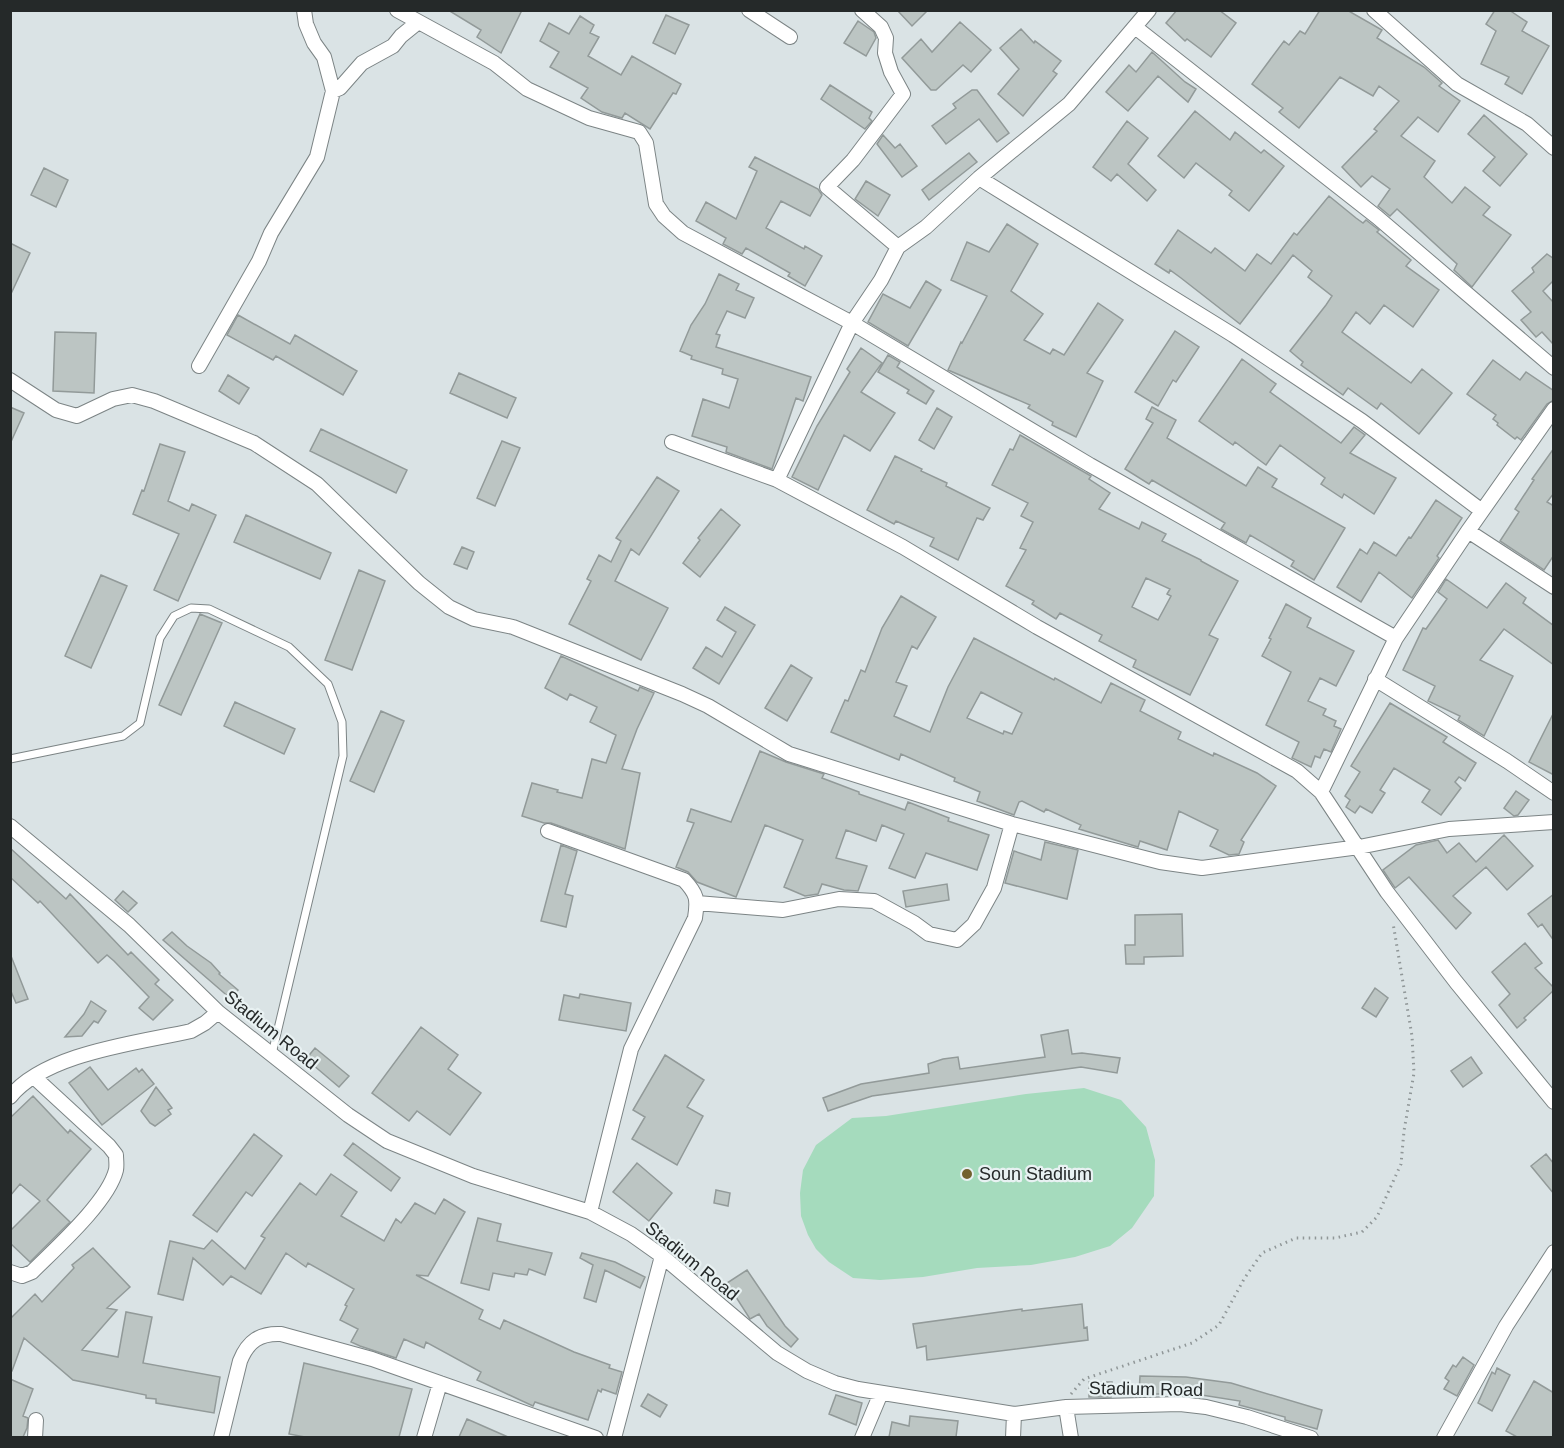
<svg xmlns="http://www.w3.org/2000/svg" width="1564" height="1448" font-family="Helvetica,sans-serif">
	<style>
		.green { fill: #a5dbbd }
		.building { fill: #bcc5c3; stroke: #929a99; stroke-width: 1.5; fill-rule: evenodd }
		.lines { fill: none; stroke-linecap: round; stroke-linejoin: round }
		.service-casing { stroke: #7c8485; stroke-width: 9 }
		.minor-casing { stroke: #7c8485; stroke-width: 16 }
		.path { stroke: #909798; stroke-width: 3; stroke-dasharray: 1.5 4.5; stroke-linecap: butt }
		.service { stroke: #fff; stroke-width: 7 }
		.minor { stroke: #fff; stroke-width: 14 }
		.poi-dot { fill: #72612f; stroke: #e8f1f2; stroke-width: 2 }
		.labels { text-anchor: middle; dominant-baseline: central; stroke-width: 4.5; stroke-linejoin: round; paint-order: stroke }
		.street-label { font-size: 18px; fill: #252929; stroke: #e8f1f2 }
		.poi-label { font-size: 18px; fill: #252929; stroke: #e8f1f2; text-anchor: start }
	</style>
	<rect width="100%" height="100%" fill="#dae3e5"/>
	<path class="green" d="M 1084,1088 L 1121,1100 L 1146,1127 L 1155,1160 L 1154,1196 L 1132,1228 L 1110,1246 L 1075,1257 L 1031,1265 L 977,1268 L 923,1277 L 880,1280 L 853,1278 L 829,1262 L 816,1249 L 808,1235 L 801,1216 L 800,1193 L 803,1170 L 816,1145 L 852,1118 L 886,1116 L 1026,1094 Z"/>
	<path class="building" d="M 448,10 L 522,10 L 501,53 L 477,37 L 481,30 Z
		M 897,10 L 928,10 L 912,26 Z
		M 1177,10 L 1219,10 L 1236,23 L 1211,57 L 1187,39 L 1185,41 L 1166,23 Z
		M 1320,10 L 1347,10 L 1382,30 L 1377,38 L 1424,67 L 1442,83 L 1439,86 L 1460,101 L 1438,132 L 1418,117 L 1401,136 L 1435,161 L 1424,177 L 1452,203 L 1465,187 L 1490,207 L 1483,215 L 1511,235 L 1472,287 L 1454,270 L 1457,264 L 1397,209 L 1390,216 L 1378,206 L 1390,189 L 1372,176 L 1361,187 L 1342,167 L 1377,131 L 1374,129 L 1399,101 L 1379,86 L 1373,96 L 1340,77 L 1299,128 L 1279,112 L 1283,108 L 1252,84 L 1284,41 L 1289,45 L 1300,31 L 1305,34 Z
		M 1495,10 L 1509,10 L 1527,22 L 1522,31 L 1549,46 L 1522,94 L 1505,84 L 1509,77 L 1481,64 L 1496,31 L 1486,24 Z
		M 666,15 L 689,25 L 675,54 L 653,43 Z
		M 580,16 L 594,25 L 590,33 L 599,37 L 588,56 L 621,75 L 632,56 L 681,84 L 676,94 L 673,93 L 650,129 L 625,113 L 622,118 L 602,112 L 581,98 L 588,88 L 550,67 L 559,52 L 540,41 L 549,23 L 569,34 Z
		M 858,21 L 874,32 L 876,38 L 866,56 L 844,43 Z
		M 960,22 L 991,50 L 971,72 L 963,65 L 936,90 L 931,90 L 902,58 L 921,39 L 932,52 Z
		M 1021,29 L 1034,43 L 1035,41 L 1061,61 L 1053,71 L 1057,74 L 1023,116 L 998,94 L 1019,69 L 1000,48 Z
		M 1152,52 L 1185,82 L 1196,89 L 1188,102 L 1158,76 L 1128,111 L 1106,92 L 1129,65 L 1136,72 Z
		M 830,85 L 872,112 L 869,118 L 872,121 L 865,129 L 821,99 Z
		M 972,90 L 977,90 L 1009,133 L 997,142 L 979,119 L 946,144 L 932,126 L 956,108 L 953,104 Z
		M 1195,111 L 1230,140 L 1235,132 L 1261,153 L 1264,150 L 1284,166 L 1249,211 L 1229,195 L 1232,191 L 1196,163 L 1184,178 L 1158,156 Z
		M 1484,115 L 1527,154 L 1500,186 L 1483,171 L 1495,157 L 1468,134 Z
		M 1127,121 L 1148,138 L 1128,164 L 1156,190 L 1147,201 L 1117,174 L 1111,181 L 1093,167 Z
		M 883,135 L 895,148 L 900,144 L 917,166 L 902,177 L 877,144 Z
		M 969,153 L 977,162 L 929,200 L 922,190 Z
		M 755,157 L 818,189 L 822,195 L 810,216 L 781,201 L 766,228 L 804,249 L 805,246 L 822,256 L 805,286 L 788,276 L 790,273 L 746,248 L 742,254 L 723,244 L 726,238 L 696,221 L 706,202 L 736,219 L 757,171 L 749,167 Z
		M 44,168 L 68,180 L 56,207 L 31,195 Z
		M 866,181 L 890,195 L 878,216 L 855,199 Z
		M 1329,196 L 1356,218 L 1363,223 L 1366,220 L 1379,230 L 1377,232 L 1411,260 L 1406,266 L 1439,290 L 1413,327 L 1384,305 L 1370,324 L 1356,312 L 1342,332 L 1411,383 L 1422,369 L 1452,393 L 1419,434 L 1381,403 L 1377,409 L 1348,388 L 1343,395 L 1301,365 L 1303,362 L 1290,351 L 1326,305 L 1332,296 L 1308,277 L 1312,271 L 1293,255 L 1240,324 L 1181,278 L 1170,270 L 1169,273 L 1155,264 L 1178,230 L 1211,253 L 1215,248 L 1245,271 L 1257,254 L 1271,264 L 1294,233 L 1297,235 Z
		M 1007,224 L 1038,244 L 1011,291 L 1043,314 L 1024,340 L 1050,354 L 1053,349 L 1064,355 L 1098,303 L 1123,320 L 1087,373 L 1103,381 L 1076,437 L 1052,425 L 1053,422 L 1028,408 L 1030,405 L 948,370 L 961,342 L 962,343 L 987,296 L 951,280 L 967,242 L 989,252 Z
		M 10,243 L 30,253 L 10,296 Z
		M 1547,254 L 1554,259 L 1554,280 L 1543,291 L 1554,303 L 1554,345 L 1542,332 L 1536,337 L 1521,320 L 1531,312 L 1512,291 L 1534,272 L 1532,268 Z
		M 719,274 L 739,284 L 736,290 L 754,298 L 745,318 L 727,311 L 716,334 L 720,335 L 716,347 L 811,377 L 803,401 L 796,398 L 772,469 L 726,452 L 727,447 L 692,436 L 703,399 L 729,408 L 738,379 L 722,374 L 723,369 L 691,359 L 692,356 L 680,351 L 691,325 L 705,304 Z
		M 926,281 L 941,290 L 908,346 L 868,322 L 883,294 L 910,308 Z
		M 238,315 L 290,344 L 295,335 L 357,371 L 343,395 L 276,356 L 273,360 L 227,335 Z
		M 1175,331 L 1199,347 L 1176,382 L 1173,380 L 1158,406 L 1135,392 Z
		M 55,332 L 96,333 L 94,393 L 53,391 Z
		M 861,348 L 882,363 L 861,392 L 895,413 L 870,451 L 844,435 L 818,490 L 792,477 L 817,426 L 850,372 L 847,369 Z
		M 888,355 L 900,362 L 897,367 L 934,391 L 926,404 L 907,393 L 909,390 L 878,372 Z
		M 1242,359 L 1276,384 L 1270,392 L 1341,443 L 1354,427 L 1365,435 L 1350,453 L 1396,478 L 1374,514 L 1344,494 L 1342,498 L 1321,484 L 1325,478 L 1280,445 L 1266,465 L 1235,442 L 1233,445 L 1199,421 Z
		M 1493,360 L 1520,380 L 1526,372 L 1554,391 L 1554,400 L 1547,404 L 1521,440 L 1517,437 L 1515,439 L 1497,425 L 1498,423 L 1493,419 L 1496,415 L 1467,394 Z
		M 459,373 L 516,398 L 507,418 L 450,393 Z
		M 228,375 L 249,388 L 239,404 L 219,391 Z
		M 10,407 L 24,413 L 10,444 Z
		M 1152,407 L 1176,420 L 1167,438 L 1246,486 L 1258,467 L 1277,479 L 1272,487 L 1345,528 L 1314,580 L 1291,566 L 1294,561 L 1250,535 L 1246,543 L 1221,529 L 1225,523 L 1152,480 L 1149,484 L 1125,469 L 1153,423 L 1146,419 Z
		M 937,408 L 952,417 L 934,449 L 919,440 Z
		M 321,429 L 407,470 L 396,493 L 310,451 Z
		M 1020,435 L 1091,476 L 1089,479 L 1110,493 L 1099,509 L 1139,529 L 1142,522 L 1166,534 L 1162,541 L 1201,560 L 1201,561 L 1238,581 L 1209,635 L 1218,639 L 1190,695 L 1133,667 L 1136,660 L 1099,641 L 1102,635 L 1060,613 L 1056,619 L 1032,604 L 1034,601 L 1006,586 L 1026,550 L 1020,548 L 1033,522 L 1021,516 L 1028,503 L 992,485 L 1010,449 L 1013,450 ZM 1146,578 L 1170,589 L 1167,594 L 1171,596 L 1158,620 L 1132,607 Z
		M 502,441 L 520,448 L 495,506 L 477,498 Z
		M 160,444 L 185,452 L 168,501 L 189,511 L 192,504 L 216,515 L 178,601 L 154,590 L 179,534 L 133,514 L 142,490 L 144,491 Z
		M 1554,448 L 1554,493 L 1547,502 L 1554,506 L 1554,555 L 1544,570 L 1500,541 L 1519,512 L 1515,509 L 1534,480 L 1532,479 Z
		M 895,456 L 922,469 L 921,471 L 947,483 L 946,486 L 990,508 L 983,520 L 977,518 L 958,560 L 930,546 L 934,538 L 896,521 L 894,524 L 867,510 Z
		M 657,477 L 679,491 L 639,555 L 631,549 L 615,581 L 668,608 L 641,660 L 569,624 L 591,581 L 587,579 L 599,555 L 611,562 L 621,541 L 616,538 Z
		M 1436,500 L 1462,518 L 1437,556 L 1439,558 L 1412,598 L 1379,572 L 1361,602 L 1337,587 L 1360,549 L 1367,554 L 1374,542 L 1396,556 L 1409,537 L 1411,538 Z
		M 721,509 L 740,525 L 700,577 L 683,563 L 700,540 L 698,538 Z
		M 246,515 L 331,553 L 320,579 L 234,542 Z
		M 462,547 L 474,552 L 467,569 L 454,564 Z
		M 359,570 L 385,581 L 352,670 L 325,660 Z
		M 101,575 L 127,586 L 91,668 L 65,656 Z
		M 1446,579 L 1487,608 L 1506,583 L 1526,598 L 1523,603 L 1554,626 L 1554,665 L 1504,629 L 1480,660 L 1513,676 L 1484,736 L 1458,720 L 1460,716 L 1428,701 L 1435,686 L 1403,670 L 1423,628 L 1426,629 L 1447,599 L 1438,592 Z
		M 901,596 L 936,617 L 917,649 L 912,646 L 896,682 L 907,686 L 894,716 L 930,732 L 948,687 L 974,638 L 1054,680 L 1055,678 L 1101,703 L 1111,683 L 1145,700 L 1140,711 L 1181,732 L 1178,739 L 1213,756 L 1214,753 L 1257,773 L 1276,786 L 1241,840 L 1244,842 L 1239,854 L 1229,855 L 1210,846 L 1218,830 L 1179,811 L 1167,850 L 1140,841 L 1138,847 L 1079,829 L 1081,825 L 1046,809 L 1044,812 L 1022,801 L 1019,802 L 1014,815 L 977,801 L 980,792 L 954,781 L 955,778 L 901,754 L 899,760 L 831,732 L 845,700 L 848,701 L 861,670 L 865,672 L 882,628 ZM 981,692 L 1022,713 L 1012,734 L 1004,731 L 1003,734 L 967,718 Z
		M 1286,604 L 1311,618 L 1307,627 L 1354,651 L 1336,686 L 1320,678 L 1308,701 L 1326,709 L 1323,715 L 1336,721 L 1334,726 L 1341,729 L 1331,752 L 1324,749 L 1320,758 L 1315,756 L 1311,767 L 1292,758 L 1299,742 L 1266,725 L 1291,672 L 1262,656 L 1271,639 L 1269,638 Z
		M 725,607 L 755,625 L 719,684 L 693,668 L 706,647 L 722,657 L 736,632 L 717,620 Z
		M 200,614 L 222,623 L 181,715 L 159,705 Z
		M 561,656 L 638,691 L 640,687 L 654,693 L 637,729 L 622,769 L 640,773 L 625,849 L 551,823 L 544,823 L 522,816 L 532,783 L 558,790 L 557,792 L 582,798 L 592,759 L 606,763 L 616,735 L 590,722 L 597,707 L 570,694 L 567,700 L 545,688 Z
		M 791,665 L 812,678 L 787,721 L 765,708 Z
		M 235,702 L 295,729 L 284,754 L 224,726 Z
		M 1390,703 L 1447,737 L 1443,742 L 1476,763 L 1465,781 L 1459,777 L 1455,782 L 1461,788 L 1441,815 L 1422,802 L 1430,790 L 1394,768 L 1380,790 L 1385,793 L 1372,813 L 1360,806 L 1355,813 L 1346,807 L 1350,800 L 1345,796 L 1360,772 L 1351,766 Z
		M 381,711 L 404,721 L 374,792 L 350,781 Z
		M 1554,712 L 1554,775 L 1529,762 Z
		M 760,751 L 786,762 L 824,774 L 822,778 L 859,792 L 859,794 L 905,810 L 908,802 L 949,818 L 948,821 L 989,835 L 977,870 L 926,853 L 915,878 L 889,868 L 904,834 L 882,825 L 876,841 L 846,830 L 836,858 L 867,866 L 858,891 L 844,890 L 822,884 L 818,894 L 805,896 L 784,887 L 803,840 L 765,825 L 736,897 L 697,882 L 688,872 L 676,867 L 694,823 L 687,821 L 691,809 L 731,822 Z
		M 1516,791 L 1529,800 L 1518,815 L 1514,816 L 1504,808 Z
		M 1504,835 L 1533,866 L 1507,890 L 1486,867 L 1453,896 L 1471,913 L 1456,929 L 1409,877 L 1395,888 L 1383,870 L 1416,845 L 1438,840 L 1447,853 L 1459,843 L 1476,862 Z
		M 1045,842 L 1078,850 L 1067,899 L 1005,883 L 1014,851 L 1041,860 Z
		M 561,845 L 577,851 L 565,894 L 573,896 L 566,927 L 541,921 Z
		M 10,848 L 66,899 L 70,894 L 128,955 L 131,952 L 159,980 L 155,984 L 173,1000 L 153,1020 L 139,1008 L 149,997 L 114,961 L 107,955 L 98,963 L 40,901 L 38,903 L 10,877 Z
		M 947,884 L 949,900 L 906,907 L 903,891 Z
		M 123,891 L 137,903 L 128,912 L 115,900 Z
		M 1554,894 L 1554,941 L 1542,924 L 1538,927 L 1528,914 Z
		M 1182,914 L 1183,956 L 1144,957 L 1144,964 L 1126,964 L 1125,945 L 1135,945 L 1135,915 Z
		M 172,932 L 187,946 L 211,963 L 220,973 L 219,974 L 238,990 L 231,999 L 163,940 Z
		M 1525,943 L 1542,963 L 1535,968 L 1554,988 L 1554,990 L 1524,1018 L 1526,1020 L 1517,1028 L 1499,1005 L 1510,994 L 1492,972 Z
		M 11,956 L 28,999 L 16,1003 L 10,989 Z
		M 1375,988 L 1388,998 L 1376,1017 L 1362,1008 Z
		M 580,994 L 631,1003 L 626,1031 L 559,1020 L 564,995 L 579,998 Z
		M 91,1001 L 106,1011 L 98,1023 L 94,1021 L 82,1036 L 65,1037 L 84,1014 Z
		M 421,1027 L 458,1055 L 448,1069 L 481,1093 L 450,1135 L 417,1111 L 409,1121 L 372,1093 Z
		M 1068,1030 L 1072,1054 L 1082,1053 L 1120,1058 L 1117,1073 L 1081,1067 L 872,1096 L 828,1111 L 823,1098 L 861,1084 L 929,1073 L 928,1064 L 943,1059 L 958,1057 L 960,1069 L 1045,1057 L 1041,1035 Z
		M 315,1048 L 349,1076 L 339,1087 L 306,1059 Z
		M 665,1055 L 704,1080 L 687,1107 L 703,1116 L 677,1165 L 632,1139 L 645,1117 L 633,1110 Z
		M 1471,1057 L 1482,1073 L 1463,1087 L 1451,1071 Z
		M 90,1067 L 108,1090 L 136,1068 L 139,1072 L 142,1069 L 154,1084 L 102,1125 L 69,1083 Z
		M 156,1087 L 172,1108 L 168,1110 L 171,1114 L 155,1126 L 150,1123 L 141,1111 Z
		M 33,1096 L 68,1133 L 70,1130 L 91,1149 L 47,1200 L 70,1222 L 30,1262 L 10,1243 L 10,1231 L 40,1201 L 20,1184 L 10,1196 L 10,1118 Z
		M 254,1134 L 282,1156 L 252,1196 L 246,1192 L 217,1232 L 193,1215 Z
		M 353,1143 L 400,1178 L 391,1191 L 344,1155 Z
		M 1546,1154 L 1554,1164 L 1554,1194 L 1531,1166 Z
		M 637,1163 L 672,1193 L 649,1221 L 613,1192 Z
		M 331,1174 L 357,1192 L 341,1216 L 384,1241 L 396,1219 L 401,1223 L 415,1203 L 435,1214 L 444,1199 L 465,1212 L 428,1276 L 416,1275 L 483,1310 L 479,1319 L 500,1329 L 504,1320 L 574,1352 L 610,1365 L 609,1368 L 622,1372 L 616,1394 L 602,1389 L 601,1392 L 598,1390 L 588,1420 L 535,1402 L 533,1406 L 477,1380 L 481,1372 L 426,1342 L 424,1348 L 404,1339 L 396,1358 L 360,1346 L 351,1342 L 358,1329 L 340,1320 L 347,1306 L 345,1305 L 354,1289 L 308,1263 L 306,1267 L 286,1253 L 261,1294 L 231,1276 L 223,1285 L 193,1258 L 183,1300 L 158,1294 L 170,1241 L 204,1249 L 212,1240 L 245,1269 L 265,1238 L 261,1236 L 300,1183 L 316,1195 Z
		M 716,1190 L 730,1193 L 728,1206 L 714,1203 Z
		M 478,1218 L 501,1224 L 497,1241 L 552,1253 L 545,1275 L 529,1269 L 527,1275 L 515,1273 L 514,1277 L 493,1273 L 489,1290 L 461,1283 Z
		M 93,1248 L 130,1287 L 107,1308 L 117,1310 L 82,1350 L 118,1357 L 126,1312 L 152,1317 L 143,1363 L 220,1377 L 214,1413 L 156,1403 L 156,1399 L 146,1398 L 146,1395 L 73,1380 L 24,1338 L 12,1371 L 10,1371 L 10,1319 L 35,1294 L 42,1302 L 74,1268 L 72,1265 Z
		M 582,1253 L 615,1262 L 645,1277 L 640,1288 L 605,1270 L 596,1302 L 584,1298 L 593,1265 L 580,1258 Z
		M 747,1270 L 785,1326 L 798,1339 L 791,1347 L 767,1326 L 759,1314 L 750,1319 L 727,1283 Z
		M 1082,1304 L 1084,1328 L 1087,1327 L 1088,1340 L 927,1360 L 926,1346 L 917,1348 L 913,1324 L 1022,1309 L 1022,1311 Z
		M 1463,1357 L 1474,1365 L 1457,1396 L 1444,1389 L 1449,1381 L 1445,1378 L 1453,1365 L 1456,1367 Z
		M 304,1363 L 412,1389 L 399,1437 L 305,1437 L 289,1434 Z
		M 1497,1368 L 1510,1375 L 1492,1411 L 1478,1403 L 1492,1372 L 1495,1374 Z
		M 1140,1376 L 1186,1377 L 1231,1383 L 1322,1410 L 1317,1429 L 1285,1420 L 1285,1417 L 1239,1405 L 1240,1401 L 1163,1389 L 1163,1394 L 1139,1394 Z
		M 10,1379 L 33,1389 L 23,1416 L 28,1418 L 27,1428 L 23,1437 L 10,1437 Z
		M 1534,1381 L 1554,1393 L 1554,1437 L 1517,1437 L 1506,1431 Z
		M 1089,1382 L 1112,1382 L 1111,1397 L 1089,1397 Z
		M 648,1394 L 667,1405 L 660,1417 L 641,1406 Z
		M 836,1395 L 862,1403 L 856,1425 L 829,1414 Z
		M 910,1416 L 958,1421 L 956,1437 L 889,1437 L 892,1422 L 909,1426 Z
		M 467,1419 L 508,1437 L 459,1437 Z"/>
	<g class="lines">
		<defs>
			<path id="service" d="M 10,759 L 123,736 L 140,723 L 160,638 L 174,616 L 191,608 L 209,609 L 289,647 L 328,684 L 342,722 L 343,756 L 272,1054"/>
			<path id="minor" d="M 397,10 L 494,63 L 527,89 L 589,118 L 639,132 L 646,143 L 656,204 L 664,216 L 683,233 L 852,323 L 1090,465 L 1396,638
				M 749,10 L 790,37
				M 862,10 L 881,27 L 886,38 L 885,53 L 891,72 L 903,94 L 853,160 L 827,187 L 898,247
				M 1374,10 L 1457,84 L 1527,124 L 1554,148
				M 1135,27 L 1377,217 L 1554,368
				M 333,91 L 340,88 L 362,63 L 393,46 L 401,36 L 417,23
				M 979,178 L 1233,335 L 1362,421 L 1482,511
				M 199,366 L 259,261 L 271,233 L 317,157 L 333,91 L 324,57 L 314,43 L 306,24 L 304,10
				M 10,380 L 56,410 L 77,416 L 113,399 L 132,395 L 154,401 L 254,443 L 317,484 L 419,583 L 449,607 L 474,619 L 513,627 L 682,694 L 708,706 L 789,754 L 1012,824 L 1160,862 L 1202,868 L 1359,847 L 1449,829 L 1554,822
				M 672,442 L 777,480 L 903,547 L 1037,627 L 1297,771 L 1321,792 L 1387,892 L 1456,982 L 1554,1102
				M 777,480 L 852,323 L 881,280 L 898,247 L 926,227 L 979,178 L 1069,104 L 1149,10
				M 1468,531 L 1554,587
				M 1375,679 L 1507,761 L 1554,793
				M 1321,792 L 1396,638 L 1468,531 L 1554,409
				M 10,826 L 129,925 L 218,1012 L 348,1115 L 387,1141 L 473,1176 L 590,1212 L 631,1234 L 662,1256 L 777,1353 L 807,1371 L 835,1383 L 858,1389 L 1014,1414 L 1066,1407 L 1180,1404 L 1206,1407 L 1247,1417 L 1311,1438
				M 548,831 L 684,880 C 697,894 698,899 695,918 L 631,1049 L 590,1212
				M 697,903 L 783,910 L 839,899 L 874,901 L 914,923 L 929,934 L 957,940 L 974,924 L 994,888 L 1012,824
				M 10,1097 C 45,1053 138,1043 191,1031 L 205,1023 L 218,1012
				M 10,1272 L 22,1276 L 32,1272 C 56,1248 108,1202 116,1170 C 117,1165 116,1160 116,1155 L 109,1146 L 34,1077
				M 1066,1407 L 1071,1438
				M 35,1438 L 36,1420
				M 221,1438 L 240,1361 C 248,1341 260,1333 281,1334 L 372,1359 L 596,1438
				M 424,1438 L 440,1383
				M 614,1438 L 662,1256
				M 862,1438 L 881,1393
				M 1013,1438 L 1014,1414
				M 1444,1438 L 1506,1326 L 1554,1252"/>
		</defs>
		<use href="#service" class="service-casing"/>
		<use href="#minor" class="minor-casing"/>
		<path class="path" d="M 1071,1394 L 1084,1379 L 1192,1343 L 1219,1325 L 1244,1279 L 1262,1253 L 1296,1238 L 1335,1238 L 1362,1232 L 1377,1217 L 1401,1164 L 1404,1131 L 1414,1073 L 1412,1036 L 1393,923"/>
		<use href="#service" class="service"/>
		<use href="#minor" class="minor"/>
	</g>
	<circle class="poi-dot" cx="967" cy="1174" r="6"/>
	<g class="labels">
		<g class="street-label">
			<text transform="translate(271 1030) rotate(39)">Stadium Road</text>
			<text transform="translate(692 1261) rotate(39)">Stadium Road</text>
			<text transform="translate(1146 1389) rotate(1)">Stadium Road</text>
		</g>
		<g class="poi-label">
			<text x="979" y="1174">Soun Stadium</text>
		</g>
	</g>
	<rect width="1564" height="1448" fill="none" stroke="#252929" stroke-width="24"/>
</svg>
